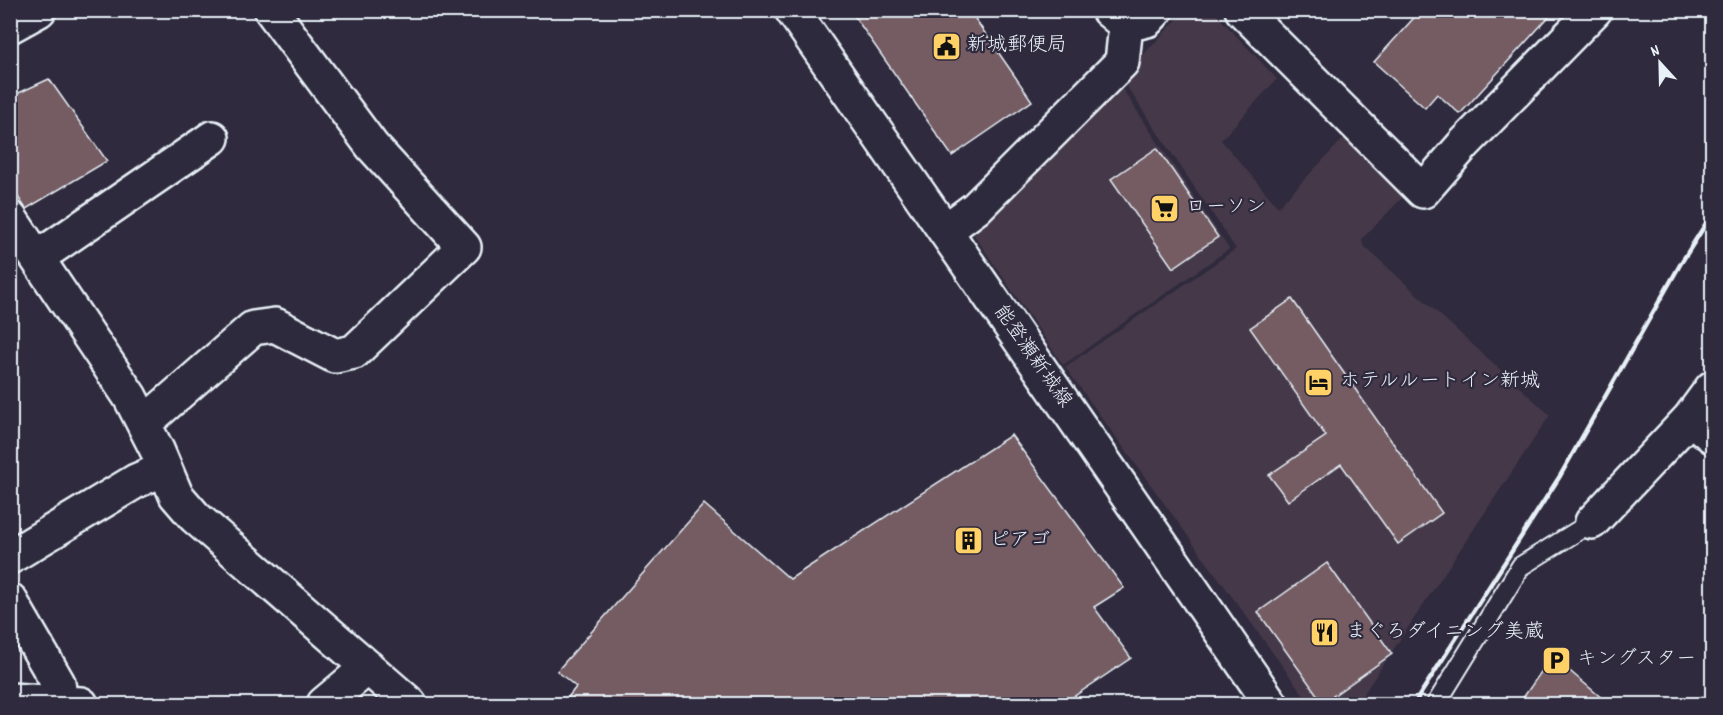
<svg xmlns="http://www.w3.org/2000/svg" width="1723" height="715" font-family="Dekko,'Klee One',sans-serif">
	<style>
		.built { fill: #443948 }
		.building { fill: #745c63; stroke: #e8f1f8; stroke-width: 1.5 }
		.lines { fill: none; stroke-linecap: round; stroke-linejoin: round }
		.lane-casing { stroke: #e8f1f8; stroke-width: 22 }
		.street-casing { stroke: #e8f1f8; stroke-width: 38 }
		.secondary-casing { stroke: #e8f1f8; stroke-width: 38 }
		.lane { stroke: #2f2a3d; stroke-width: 18 }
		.street { stroke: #2f2a3d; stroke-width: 33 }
		.secondary { stroke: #2f2a3d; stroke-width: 33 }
		.rail { stroke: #e8f1f8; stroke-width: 4.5 }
		.labels { text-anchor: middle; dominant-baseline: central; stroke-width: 4.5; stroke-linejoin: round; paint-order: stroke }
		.poi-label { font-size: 20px; fill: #e8f1f8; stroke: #2f2a3d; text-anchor: start }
		.street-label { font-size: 20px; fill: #e8f1f8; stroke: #2f2a3d }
	</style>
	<rect width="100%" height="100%" fill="#2f2a3d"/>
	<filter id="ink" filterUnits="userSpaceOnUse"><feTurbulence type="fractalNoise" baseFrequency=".0167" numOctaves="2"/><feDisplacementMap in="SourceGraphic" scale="12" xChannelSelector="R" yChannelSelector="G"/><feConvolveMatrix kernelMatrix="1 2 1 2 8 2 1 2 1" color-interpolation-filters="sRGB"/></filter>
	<g filter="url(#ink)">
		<path class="built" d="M 1185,11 L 1213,11 L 1277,79 L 1221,140 L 1278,207 L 1345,137 L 1403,197 L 1362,239 L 1363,245 L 1550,415 L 1357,704 L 1310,704 L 1065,367 L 1236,249 L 1121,78 Z
			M 1117,81 L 1229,249 L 1063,365 L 970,229 Z"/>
		<path class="building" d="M 850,10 L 969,10 L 1032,101 L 952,156 Z
			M 1421,10 L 1555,10 L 1460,114 L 1437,94 L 1425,108 L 1374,62 Z
			M 49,79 L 107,161 L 26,209 L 10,185 L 10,97 Z
			M 1157,148 L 1218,237 L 1173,268 L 1111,179 Z
			M 1292,299 L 1442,513 L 1398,544 L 1341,464 L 1288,501 L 1269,475 L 1326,436 L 1250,328 Z
			M 1011,435 L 1124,588 L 1094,607 L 1131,658 L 1061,705 L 562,705 L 576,687 L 557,671 L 704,504 L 790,579 Z
			M 1327,563 L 1392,654 L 1323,703 L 1258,612 Z
			M 1552,656 L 1610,705 L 1518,705 Z"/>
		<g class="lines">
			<defs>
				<path id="lane" d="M 1436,704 L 1521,566 L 1592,522"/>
				<path id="street" d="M 1108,10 L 1126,25 L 1147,20 L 1156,10
					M 1242,10 L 1423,191 L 1464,144 L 1595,10
					M 10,26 L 39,10
					M 10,218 L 130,397 L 157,450 L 176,495 L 195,517 L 410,704
					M 945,231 L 976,208 L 1122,62 L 1126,25
					M 37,258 L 212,138
					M 1712,388 L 1690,418 L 1712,436
					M 142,420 L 156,413 L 253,328 L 275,325 L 335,356 L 354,352 L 464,247 L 372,146 L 271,10
					M 1592,522 L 1690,418
					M 10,557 L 136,481 L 164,469
					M 10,600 L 58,683 L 61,702
					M 10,700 L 81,704
					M 324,704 L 368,667"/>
				<path id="secondary" d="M 792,10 L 945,231 L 1271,704"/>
			</defs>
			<use href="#lane" class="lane-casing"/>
			<use href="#street" class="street-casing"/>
			<use href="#secondary" class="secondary-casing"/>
			<use href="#lane" class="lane"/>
			<use href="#street" class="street"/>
			<use href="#secondary" class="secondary"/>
			<path class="rail" d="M 1414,704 L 1560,476 L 1681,263 L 1712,214"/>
		</g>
	</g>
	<defs>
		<symbol id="civic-square" viewBox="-11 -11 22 22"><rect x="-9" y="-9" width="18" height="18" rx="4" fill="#ffd166" stroke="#2f2a3d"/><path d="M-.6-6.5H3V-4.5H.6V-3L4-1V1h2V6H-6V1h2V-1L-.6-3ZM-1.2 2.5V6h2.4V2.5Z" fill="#111"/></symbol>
		<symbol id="supermarket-square" viewBox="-11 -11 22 22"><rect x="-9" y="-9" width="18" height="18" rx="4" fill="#ffd166" stroke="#2f2a3d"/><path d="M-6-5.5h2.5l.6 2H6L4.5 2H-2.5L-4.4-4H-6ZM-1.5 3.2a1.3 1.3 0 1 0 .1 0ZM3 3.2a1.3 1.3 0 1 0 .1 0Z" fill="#111"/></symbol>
		<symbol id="hotel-square" viewBox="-11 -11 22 22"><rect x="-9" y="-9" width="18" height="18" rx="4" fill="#ffd166" stroke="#2f2a3d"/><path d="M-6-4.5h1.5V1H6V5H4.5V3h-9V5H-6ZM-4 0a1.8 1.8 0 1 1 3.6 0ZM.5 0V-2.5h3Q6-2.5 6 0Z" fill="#111"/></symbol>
		<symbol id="building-square" viewBox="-11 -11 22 22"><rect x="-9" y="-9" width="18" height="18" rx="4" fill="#ffd166" stroke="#2f2a3d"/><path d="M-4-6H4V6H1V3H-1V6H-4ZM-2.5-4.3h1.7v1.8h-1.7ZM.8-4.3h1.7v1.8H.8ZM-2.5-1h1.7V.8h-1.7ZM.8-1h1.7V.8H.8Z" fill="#111"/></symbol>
		<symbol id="restaurant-square" viewBox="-11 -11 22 22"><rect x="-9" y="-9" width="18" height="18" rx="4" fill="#ffd166" stroke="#2f2a3d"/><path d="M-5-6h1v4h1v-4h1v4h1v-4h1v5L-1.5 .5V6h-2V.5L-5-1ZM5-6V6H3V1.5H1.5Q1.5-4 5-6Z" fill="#111"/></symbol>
		<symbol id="parking-square" viewBox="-11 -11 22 22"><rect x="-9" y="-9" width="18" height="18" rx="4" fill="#ffd166" stroke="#2f2a3d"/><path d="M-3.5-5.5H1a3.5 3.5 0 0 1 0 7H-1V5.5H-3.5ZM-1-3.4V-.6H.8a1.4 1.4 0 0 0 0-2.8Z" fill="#111"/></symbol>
	</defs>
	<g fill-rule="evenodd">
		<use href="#civic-square" x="930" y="30" width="33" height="33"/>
		<use href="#supermarket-square" x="1148" y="192" width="33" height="33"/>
		<use href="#hotel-square" x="1302" y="366" width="33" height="33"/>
		<use href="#building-square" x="952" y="524" width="33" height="33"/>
		<use href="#restaurant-square" x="1308" y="616" width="33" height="33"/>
		<use href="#parking-square" x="1540" y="644" width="33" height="33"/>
	</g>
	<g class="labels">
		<g class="poi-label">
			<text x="967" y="46">新城郵便局</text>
			<text x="1186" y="208">ローソン</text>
			<text x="1340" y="382">ホテルルートイン新城</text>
			<text x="990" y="541">ピアゴ</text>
			<text x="1346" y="633">まぐろダイニング美蔵</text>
			<text x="1577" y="660">キングスター</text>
		</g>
		<g class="street-label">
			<text transform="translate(1032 357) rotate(55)">能登瀬新城線</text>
		</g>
	</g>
	<rect width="1723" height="715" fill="none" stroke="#2f2a3d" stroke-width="36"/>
	<rect x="18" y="18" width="1687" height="679" fill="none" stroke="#e8f1f8" stroke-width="2" filter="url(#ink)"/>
	<g transform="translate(1660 63) rotate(338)" stroke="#2f2a3d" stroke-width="4.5" paint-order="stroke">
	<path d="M0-4.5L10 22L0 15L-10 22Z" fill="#e8f1f8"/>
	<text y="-9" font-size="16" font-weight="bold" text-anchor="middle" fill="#e8f1f8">N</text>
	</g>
</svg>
